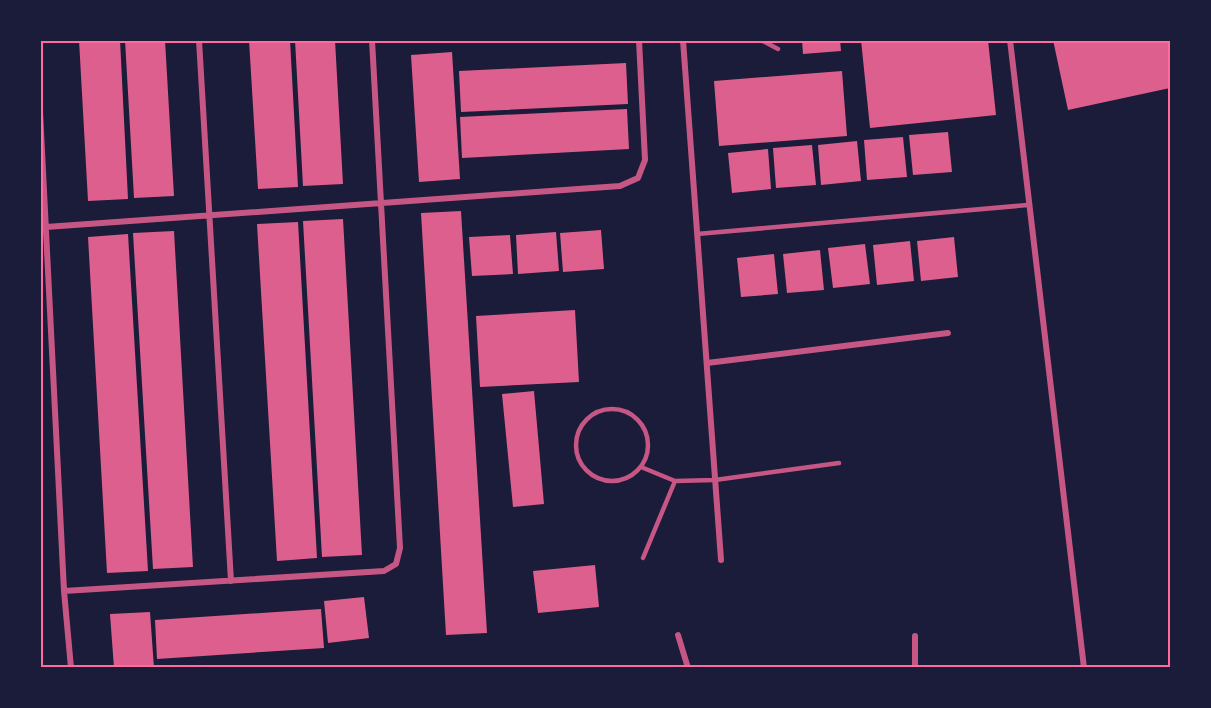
<svg xmlns="http://www.w3.org/2000/svg" width="1211" height="708" font-family="'Open Sans',sans-serif">
	<style>
		.building { fill: #dd5f8e }
		.lines { fill: none; stroke-linecap: round; stroke-linejoin: round }
		.service { stroke: #c65784; stroke-width: 4.5 }
		.minor { stroke: #c65784; stroke-width: 6 }
		.neatline { fill: none; stroke: #ff6b9d; stroke-width: 2 }
	</style>
	<rect width="100%" height="100%" fill="#1b1b3a"/>
	<path class="building" d="M 79,40 L 120,40 L 128,199 L 88,201 Z
		M 125,40 L 165,40 L 174,196 L 134,198 Z
		M 249,40 L 290,40 L 298,187 L 258,189 Z
		M 295,40 L 335,40 L 343,184 L 303,186 Z
		M 802,40 L 840,40 L 841,51 L 803,54 Z
		M 861,40 L 988,40 L 996,115 L 870,128 Z
		M 1053,40 L 1170,40 L 1170,88 L 1068,110 Z
		M 452,52 L 460,179 L 419,182 L 411,55 Z
		M 626,63 L 628,104 L 461,112 L 459,71 Z
		M 842,71 L 847,136 L 719,146 L 714,81 Z
		M 627,109 L 629,149 L 462,158 L 460,117 Z
		M 948,132 L 952,172 L 913,175 L 909,135 Z
		M 903,137 L 907,177 L 867,180 L 864,140 Z
		M 857,141 L 861,181 L 821,185 L 818,145 Z
		M 812,145 L 816,185 L 776,188 L 773,148 Z
		M 768,149 L 771,189 L 732,193 L 728,153 Z
		M 461,211 L 487,633 L 446,635 L 421,213 Z
		M 343,219 L 362,555 L 322,557 L 303,221 Z
		M 298,222 L 317,558 L 277,561 L 257,224 Z
		M 601,230 L 604,269 L 563,272 L 560,233 Z
		M 174,231 L 193,567 L 153,569 L 133,233 Z
		M 556,232 L 559,271 L 518,274 L 516,235 Z
		M 128,234 L 148,571 L 107,573 L 88,237 Z
		M 510,235 L 513,274 L 472,276 L 469,237 Z
		M 954,237 L 958,277 L 921,281 L 917,241 Z
		M 910,241 L 914,281 L 877,285 L 873,245 Z
		M 865,244 L 870,284 L 833,288 L 828,248 Z
		M 820,250 L 824,290 L 787,293 L 783,254 Z
		M 774,254 L 778,294 L 741,297 L 737,258 Z
		M 575,310 L 579,382 L 480,387 L 476,316 Z
		M 534,391 L 544,504 L 513,507 L 502,394 Z
		M 595,565 L 599,607 L 538,613 L 533,571 Z
		M 364,597 L 369,638 L 328,643 L 324,601 Z
		M 321,609 L 324,648 L 157,659 L 155,620 Z
		M 150,612 L 154,668 L 114,668 L 110,614 Z"/>
	<g class="lines">
		<path class="service" d="M 761,40 L 778,49
			M 697,234 L 1028,205
			M576 445a36 36 0 1 1 72 0a36 36 0 1 1-72 0Z
			M 641,467 L 675,481 L 715,480 L 839,463
			M 643,558 L 675,481"/>
		<path class="minor" d="M 199,40 L 231,581
			M 683,40 L 721,560
			M 1010,40 L 1084,668
			M 40,111 L 64,591 L 71,668
			M 46,227 L 620,186 L 638,178 L 645,160 L 639,40
			M 707,363 L 948,333
			M 64,591 L 384,571 L 396,564 L 400,548 L 372,40
			M 678,635 L 688,668
			M 915,636 L 915,668"/>
	</g>
	<rect width="1211" height="708" fill="none" stroke="#1b1b3a" stroke-width="84"/>
	<rect x="42" y="42" width="1127" height="624" class="neatline"/>
</svg>
